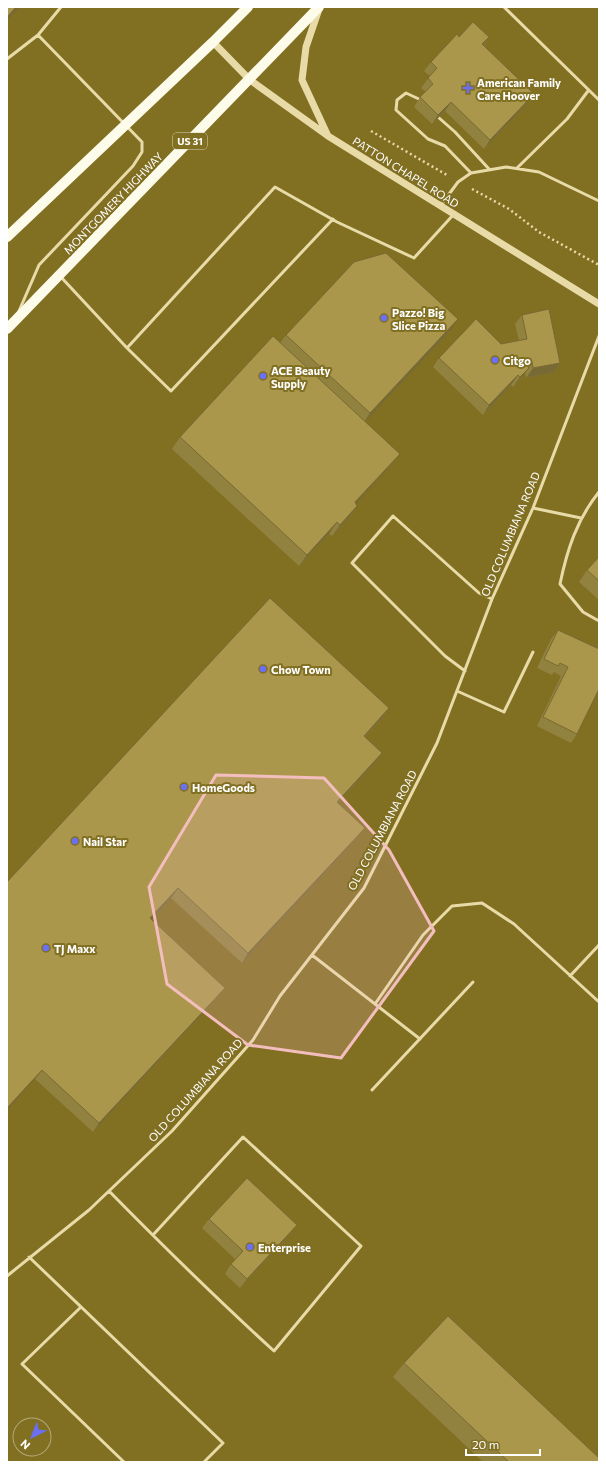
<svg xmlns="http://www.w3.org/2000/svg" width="606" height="1469" font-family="Commissioner,sans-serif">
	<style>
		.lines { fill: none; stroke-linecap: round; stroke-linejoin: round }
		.path { stroke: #e8dba8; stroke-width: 2.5; stroke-dasharray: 2 3; stroke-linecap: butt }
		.service { stroke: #e8dba8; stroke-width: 3 }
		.tertiary { stroke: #e8dba8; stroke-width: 7 }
		.primary { stroke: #fdfbea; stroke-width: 10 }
		.wall { fill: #928240 }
		.shaded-wall { fill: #776a34 }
		.building { fill: #aa974b; stroke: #776a34 }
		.marked { fill: #f3bebe; fill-opacity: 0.2; stroke: #f3bebe; stroke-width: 3; stroke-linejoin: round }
		.poi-dot { fill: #6a6ff4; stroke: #816f22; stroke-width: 1.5 }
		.labels { text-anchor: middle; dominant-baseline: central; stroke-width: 4; stroke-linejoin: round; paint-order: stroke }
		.shield { fill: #816f22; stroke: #d9d4bd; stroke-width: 1 }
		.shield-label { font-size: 10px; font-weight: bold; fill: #fff }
		.poi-label { font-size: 11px; font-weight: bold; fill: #fff; stroke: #816f22; text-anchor: start }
		.street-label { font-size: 11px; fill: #fff; stroke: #816f22 }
	</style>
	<rect width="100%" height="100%" fill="#816f22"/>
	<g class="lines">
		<path class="path" d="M 371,131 L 447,175
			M 472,189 L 509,209 L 539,232 L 599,265"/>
		<path class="service" d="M 504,7 L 599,100
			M 38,35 L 61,7
			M 7,59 L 38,35 L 142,142 L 142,152 L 133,166 L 39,265 L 19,311
			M 421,100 L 406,93 L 397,100 L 396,110 L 428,139 L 445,146 L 471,173
			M 438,117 L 455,132 L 489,169
			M 517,168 L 567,119 L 588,91
			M 441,205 L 458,182 L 471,173 L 506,167 L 539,172 L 599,201
			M 60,276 L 127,348 L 275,187 L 337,222 L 414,258 L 454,214
			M 127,348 L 171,391 L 333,219
			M 599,492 C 577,519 567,550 560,584 L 583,612 L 599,621
			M 533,508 L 581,518
			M 465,671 L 445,656 L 352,563 L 393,516 L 479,593 L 492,599
			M 457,691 L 504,712 L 533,652
			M 312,955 L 420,1039
			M 570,976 L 599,945
			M 375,1004 L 423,935 L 452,906 L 482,903 L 514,924 L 599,1002
			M 372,1090 L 473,982
			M 109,1191 C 163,1246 217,1299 274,1351 L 361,1246 L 243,1137 L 153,1235
			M 29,1257 L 223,1443 L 204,1462
			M 7,1276 L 89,1210 L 172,1131 L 253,1040 L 280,996 L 364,888 L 437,743 L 492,599 L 533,508 L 599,336
			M 81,1307 L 22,1364 L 124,1462"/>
		<path class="tertiary" d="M 319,9 L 306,47 L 302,80 L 327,134
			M 213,42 L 250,80 L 328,136 L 599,304"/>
		<path class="primary" d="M 7,237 L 213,42 L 248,7
			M 7,329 L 319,7"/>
	</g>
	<path class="wall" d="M 459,37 L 489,37 L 484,46 L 534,94 L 528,103 L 484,149 L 445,111 L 432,124 L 414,107 L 420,97 L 426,92 L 421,88 L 430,76 L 424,71 L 431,62 Z
		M 522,315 L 560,363 L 554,372 L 526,378 L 525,373 L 522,377 L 513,387 L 511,385 L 483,415 L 433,367 L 439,358 L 519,340 L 515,324 Z
		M 450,331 L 365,421 L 391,465 L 355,504 L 357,506 L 349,518 L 332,536 L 329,534 L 299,566 L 172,449 L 180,437 L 280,343 L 286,335 Z
		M 599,557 L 599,600 L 579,582 L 587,570 Z
		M 558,630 L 599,649 L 577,734 L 571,743 L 537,726 L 561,676 L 554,672 L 552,675 L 537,668 L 551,639 Z
		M 389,708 L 383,717 L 365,737 L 382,753 L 376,762 L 338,803 L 358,837 L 242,963 L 171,898 L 151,919 L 225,988 L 218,997 L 93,1132 L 35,1079 L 7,882 Z
		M 209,1219 L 297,1225 L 290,1234 L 240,1288 L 225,1274 L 231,1264 L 236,1260 L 202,1228 Z
		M 404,1363 L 599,1462 L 483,1462 L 393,1377 Z"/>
	<path class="shaded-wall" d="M 16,7 L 20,7 L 7,20 L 7,17 Z
		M 489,37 L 483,46 L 482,44 Z
		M 534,94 L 528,103 L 484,149 L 490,140 Z
		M 451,102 L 445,111 L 432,124 L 438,115 Z
		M 458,319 L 450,331 L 362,425 L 370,413 Z
		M 532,362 L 525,371 L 524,363 Z
		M 560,363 L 554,372 L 526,378 L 533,368 Z
		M 529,368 L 522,377 L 513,387 L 520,377 Z
		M 518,375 L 511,385 L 483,415 L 489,405 Z
		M 400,454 L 391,465 L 347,514 L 355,502 Z
		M 357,506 L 349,518 L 332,536 L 340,525 Z
		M 337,522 L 329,534 L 299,566 L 307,555 Z
		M 389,708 L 383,717 L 357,745 L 364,736 Z
		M 382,753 L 376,762 L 330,811 L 337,802 Z
		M 365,828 L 358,837 L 242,963 L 248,953 Z
		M 178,888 L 171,898 L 144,928 L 150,918 Z
		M 225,988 L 218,997 L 93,1132 L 99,1123 Z
		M 42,1070 L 35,1079 L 7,1110 L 7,1108 Z
		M 297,1225 L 290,1234 L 240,1288 L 247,1279 Z"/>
	<path class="building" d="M 7,7 L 16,7 L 7,17 Z
		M 473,22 L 489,37 L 482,44 L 534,94 L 490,140 L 451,102 L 438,115 L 420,97 L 433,84 L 428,78 L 437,68 L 431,62 L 457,34 L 459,37 Z
		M 386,253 L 458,319 L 370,413 L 286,335 L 354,262 Z
		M 549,309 L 560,363 L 533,368 L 532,362 L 524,363 L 529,368 L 520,377 L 518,375 L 489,405 L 439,358 L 476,319 L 501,344 L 527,339 L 522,315 Z
		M 273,336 L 400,454 L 355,502 L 357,506 L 340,525 L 337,522 L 307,555 L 180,437 Z
		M 599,557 L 599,581 L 587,570 Z
		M 270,598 L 389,708 L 364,736 L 382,753 L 337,802 L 365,828 L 248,953 L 178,888 L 150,918 L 225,988 L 99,1123 L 42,1070 L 7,1108 L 7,882 Z
		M 558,630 L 599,649 L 599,689 L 577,734 L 543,717 L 568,667 L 560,663 L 558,666 L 544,659 Z
		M 247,1178 L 297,1225 L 247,1279 L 231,1264 L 243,1251 L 209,1219 Z
		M 448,1316 L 599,1458 L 599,1462 L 509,1462 L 404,1363 Z"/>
	<path class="marked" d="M 216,775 L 324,778 L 389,850 L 434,931 L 341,1058 L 248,1045 L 167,984 L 149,887 Z"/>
	<g class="poi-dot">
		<path d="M466 82h4v4h4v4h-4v4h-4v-4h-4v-4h4z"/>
		<circle cx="384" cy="318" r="4"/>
		<circle cx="495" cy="360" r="4"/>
		<circle cx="263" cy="376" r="4"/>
		<circle cx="263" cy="669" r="4"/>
		<circle cx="184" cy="787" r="4"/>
		<circle cx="75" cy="841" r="4"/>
		<circle cx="46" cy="948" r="4"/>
		<circle cx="250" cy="1247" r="4"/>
	</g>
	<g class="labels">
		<rect class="shield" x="173" y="133" width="34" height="16" rx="3"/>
		<g class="shield-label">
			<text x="190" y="141">US 31</text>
		</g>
		<g class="poi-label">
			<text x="477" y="82">American Family<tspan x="477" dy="13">Care Hoover</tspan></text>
			<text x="392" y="312">Pazzo! Big<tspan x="392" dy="13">Slice Pizza</tspan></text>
			<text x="503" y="360">Citgo</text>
			<text x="271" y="370">ACE Beauty<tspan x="271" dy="13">Supply</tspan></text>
			<text x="271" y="669">Chow Town</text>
			<text x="192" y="787">HomeGoods</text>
			<text x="83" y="841">Nail Star</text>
			<text x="54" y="948">TJ Maxx</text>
			<text x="258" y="1247">Enterprise</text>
		</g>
		<g class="street-label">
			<text transform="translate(406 172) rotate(32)">PATTON CHAPEL ROAD</text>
			<text transform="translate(113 203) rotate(-46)">MONTGOMERY HIGHWAY</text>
			<text transform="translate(510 534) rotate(-67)">OLD COLUMBIANA ROAD</text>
			<text transform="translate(382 830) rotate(-62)">OLD COLUMBIANA ROAD</text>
			<text transform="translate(195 1090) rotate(-48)">OLD COLUMBIANA ROAD</text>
		</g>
	</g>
	<rect width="606" height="1469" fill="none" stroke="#ffffff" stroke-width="16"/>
	<g transform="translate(32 1437) rotate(222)"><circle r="19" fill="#816f22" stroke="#b3a97a"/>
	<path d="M0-3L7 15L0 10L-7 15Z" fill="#6a6ff4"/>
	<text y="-6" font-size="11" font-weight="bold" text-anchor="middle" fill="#ffffff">N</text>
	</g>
	<path d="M466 1449v6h74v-6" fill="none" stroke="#ffffff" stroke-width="2"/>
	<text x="472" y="1449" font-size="12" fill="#ffffff" stroke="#816f22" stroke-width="3" paint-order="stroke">20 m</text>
</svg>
